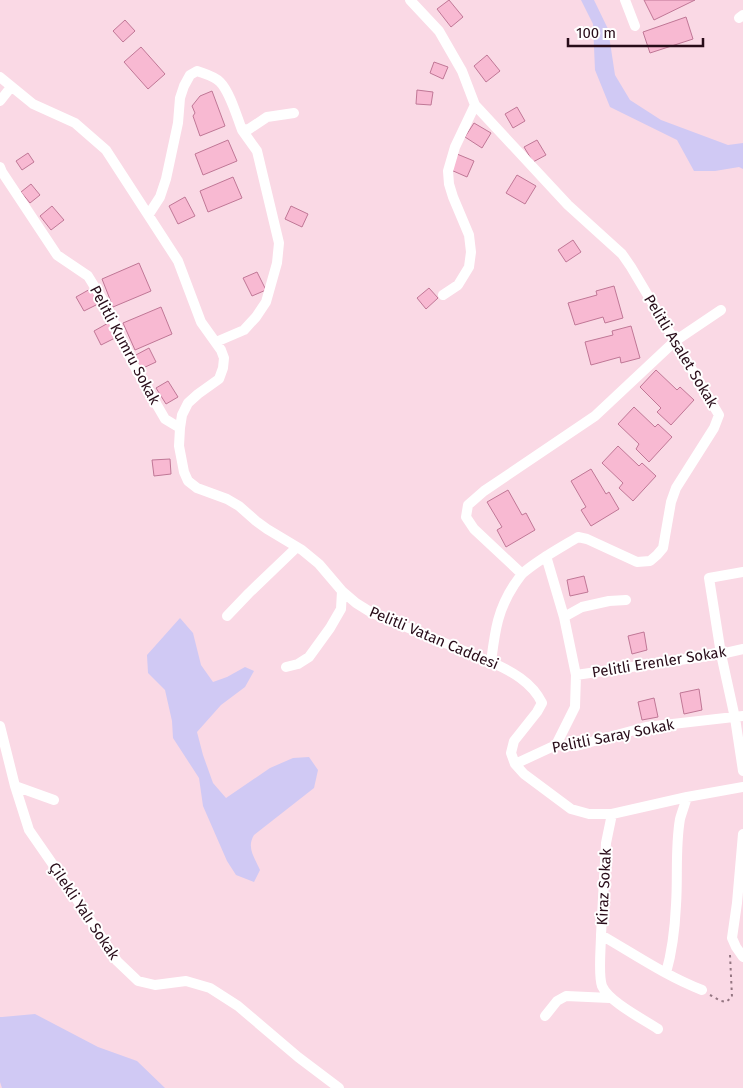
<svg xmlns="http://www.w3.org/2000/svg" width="743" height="1088" font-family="'Fira Sans',sans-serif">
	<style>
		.green { fill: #d0c9f4 }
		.building { fill: #f8b9d2; stroke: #c07796 }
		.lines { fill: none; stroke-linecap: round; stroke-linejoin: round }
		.path { stroke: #947682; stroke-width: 2; stroke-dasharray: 2.5 4; stroke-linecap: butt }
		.minor { stroke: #fff; stroke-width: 10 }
		.labels { text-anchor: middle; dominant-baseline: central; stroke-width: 4; stroke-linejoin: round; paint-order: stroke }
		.street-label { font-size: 15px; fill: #280c19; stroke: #fff }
	</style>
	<rect width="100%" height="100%" fill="#fad9e5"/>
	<path class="green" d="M 581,0 L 594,0 L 608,29 L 615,75 L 630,100 L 661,120 L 728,145 L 743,143 L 743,169 L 739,167 L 715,171 L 694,171 L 677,140 L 610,107 L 595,70 L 593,24 Z
		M 180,618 L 193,633 L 201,665 L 213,682 L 227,677 L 245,667 L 254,671 L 245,687 L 221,705 L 197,732 L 203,755 L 213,783 L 226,798 L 270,768 L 293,758 L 309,757 L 318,770 L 314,788 L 254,835 C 246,848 255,858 260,870 L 254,882 L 236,875 L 227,861 L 203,806 L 199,778 L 173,738 L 172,721 L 165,690 L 148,673 L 147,655 Z
		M 35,1014 L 98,1047 L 137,1061 L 165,1088 L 2,1088 L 0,1082 L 0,1017 L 2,1017 Z"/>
	<path class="building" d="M 449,0 L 463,17 L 451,27 L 437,9 Z
		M 644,0 L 695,0 L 654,20 Z
		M 686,17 L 693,39 L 650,53 L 643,32 Z
		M 125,20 L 135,31 L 123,42 L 113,31 Z
		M 141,47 L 165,74 L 148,89 L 124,62 Z
		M 487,55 L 500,71 L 486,82 L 474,66 Z
		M 434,62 L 448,67 L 443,79 L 430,73 Z
		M 417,90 L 433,92 L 431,105 L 416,104 Z
		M 212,91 L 225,126 L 200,136 L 193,116 L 195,113 L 192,106 L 200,96 Z
		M 517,107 L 525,121 L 513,128 L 505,114 Z
		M 474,123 L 491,133 L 482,148 L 465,137 Z
		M 228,140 L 237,161 L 203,175 L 195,154 Z
		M 537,140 L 546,155 L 533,162 L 524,147 Z
		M 28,153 L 34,162 L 22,170 L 16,161 Z
		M 457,154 L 474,161 L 467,177 L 451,170 Z
		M 517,175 L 536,186 L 525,204 L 506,193 Z
		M 233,177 L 242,198 L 208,212 L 200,191 Z
		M 31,184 L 40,195 L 30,203 L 21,192 Z
		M 185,197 L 195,216 L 178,224 L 169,206 Z
		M 52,206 L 64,220 L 51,230 L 40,216 Z
		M 291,206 L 308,214 L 302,227 L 285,219 Z
		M 573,240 L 581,252 L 566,262 L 558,250 Z
		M 139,263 L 151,291 L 113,307 L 102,279 Z
		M 257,272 L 266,290 L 252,296 L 243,278 Z
		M 614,286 L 623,318 L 605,323 L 603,317 L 575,325 L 568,303 L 597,295 L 596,291 Z
		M 92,288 L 100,303 L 84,311 L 76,297 Z
		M 429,288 L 438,298 L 426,309 L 417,298 Z
		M 161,307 L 172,334 L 135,350 L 123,323 Z
		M 110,322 L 117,337 L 101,345 L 94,331 Z
		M 631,326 L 640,358 L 621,363 L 620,357 L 591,365 L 585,342 L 613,335 L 612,331 Z
		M 149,348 L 156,362 L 141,369 L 134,356 Z
		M 656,370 L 677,390 L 680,387 L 694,400 L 671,425 L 657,412 L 661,408 L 640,387 Z
		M 168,381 L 178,397 L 166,404 L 156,388 Z
		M 634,407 L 655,427 L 658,424 L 672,437 L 649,462 L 636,449 L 639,444 L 618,424 Z
		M 618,446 L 639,466 L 642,463 L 656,476 L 633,501 L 619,488 L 623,483 L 602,463 Z
		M 170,459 L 171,474 L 154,476 L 152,460 Z
		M 591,469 L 606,494 L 609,492 L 619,509 L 591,526 L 581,510 L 586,507 L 571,481 Z
		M 508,490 L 522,515 L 526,513 L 535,530 L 506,547 L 497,530 L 502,527 L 487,502 Z
		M 584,576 L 588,592 L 570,596 L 567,580 Z
		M 644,632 L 647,650 L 632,654 L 628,636 Z
		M 699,689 L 702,710 L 684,714 L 680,693 Z
		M 654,698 L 658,717 L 642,720 L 638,702 Z"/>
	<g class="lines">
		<path class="path" d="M 710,995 L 721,1001 L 726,1002 L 732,997 L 730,955"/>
		<path class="minor" d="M 410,0 L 439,31 L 462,71 L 475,105 L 568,205 L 622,254 L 631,267 L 719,415 L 714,428 L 676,488 L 671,502 L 663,548 L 657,555 L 650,561 L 637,562 L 587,539 L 578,537 C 560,548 539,559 523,573 C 520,576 517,581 514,585 C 497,611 495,632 491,662
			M 625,0 L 635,26
			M 739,18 L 743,15
			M 0,77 L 33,104 L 75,123 L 106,150 L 178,261 L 201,322 L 221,350 L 224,358 L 223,368 L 219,379 L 198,394 L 188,403 L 182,415 L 180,428 L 179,446 L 184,472 L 188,481 L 197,488 L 227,499 L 239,506 L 256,521 L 267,529 L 302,550 L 319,564 L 342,591 L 356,603 L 372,613 L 491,662 C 511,671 532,682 542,703 L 537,712 L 514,741 L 511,753 L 515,764 L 524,774 L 571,809 L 589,814 L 612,814 L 687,797 L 743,787
			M 0,101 L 11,87
			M 0,167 L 2,172 L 57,255 L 88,276 L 107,307 L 132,362 L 165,419 L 180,428
			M 149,214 L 160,197 L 166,179 L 178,123 L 180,98 L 184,86 L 190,75 L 197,71 C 205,74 214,76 220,82 C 230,92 237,117 242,130 L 249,129 L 267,117 L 294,113
			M 443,295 L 458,285 L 469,267 L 471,252 L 469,235 L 453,197 L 449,184 L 448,171 L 455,147 L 475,105
			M 216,342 L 244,330 L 256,317 L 266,302 L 277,263 L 279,243 L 257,151 L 242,130
			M 546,556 L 564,617 L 576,675 L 721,654 L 743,649
			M 743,572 L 709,578 L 721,654 L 735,718 L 743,771
			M 522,574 L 474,529 L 466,517 L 468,505 L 484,491 L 595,416 L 675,341 L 721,310
			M 227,616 L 249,593 L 297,547
			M 564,617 L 582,607 L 609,601 L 626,600
			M 286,667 L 298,664 L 309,657 L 330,628 L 341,609 L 342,591
			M 0,726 L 15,786 L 29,830 L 72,892 L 117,961 L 138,981 L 155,985 L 186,981 L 210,988 L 238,1006 L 298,1057 L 339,1088
			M 556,745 L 575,707 L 576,675
			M 515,764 L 556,745 L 576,746 L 646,727 L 743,716
			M 15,786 L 54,800
			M 612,814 L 606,843 L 601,935 C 634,954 666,976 702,990
			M 743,834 L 737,903 L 732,938 L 736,947 L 743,957
			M 601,935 C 601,947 598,975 602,986 C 609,1002 643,1019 658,1029
			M 666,973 C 672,952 675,927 676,905 C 678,876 675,848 680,819 C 682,812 685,804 687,797
			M 545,1016 L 557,1001 L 566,996 L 610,998"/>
	</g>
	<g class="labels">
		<g class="street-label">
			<text transform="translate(125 345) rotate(62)">Pelitli Kumru Sokak</text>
			<text transform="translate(681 351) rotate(59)">Pelitli Asalet Sokak</text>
			<text transform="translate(434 638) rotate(23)">Pelitli Vatan Caddesi</text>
			<text transform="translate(659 662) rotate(-9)">Pelitli Erenler Sokak</text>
			<text transform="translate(613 736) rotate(-11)">Pelitli Saray Sokak</text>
			<text transform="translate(604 887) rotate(-87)">Kiraz Sokak</text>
			<text transform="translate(84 911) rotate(56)">Çilekli Yalı Sokak</text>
		</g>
	</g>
	<path d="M568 38v8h135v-8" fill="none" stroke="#280c19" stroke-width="2.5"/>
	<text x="576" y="38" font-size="15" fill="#280c19" stroke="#ffffff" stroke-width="4" paint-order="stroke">100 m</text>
</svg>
